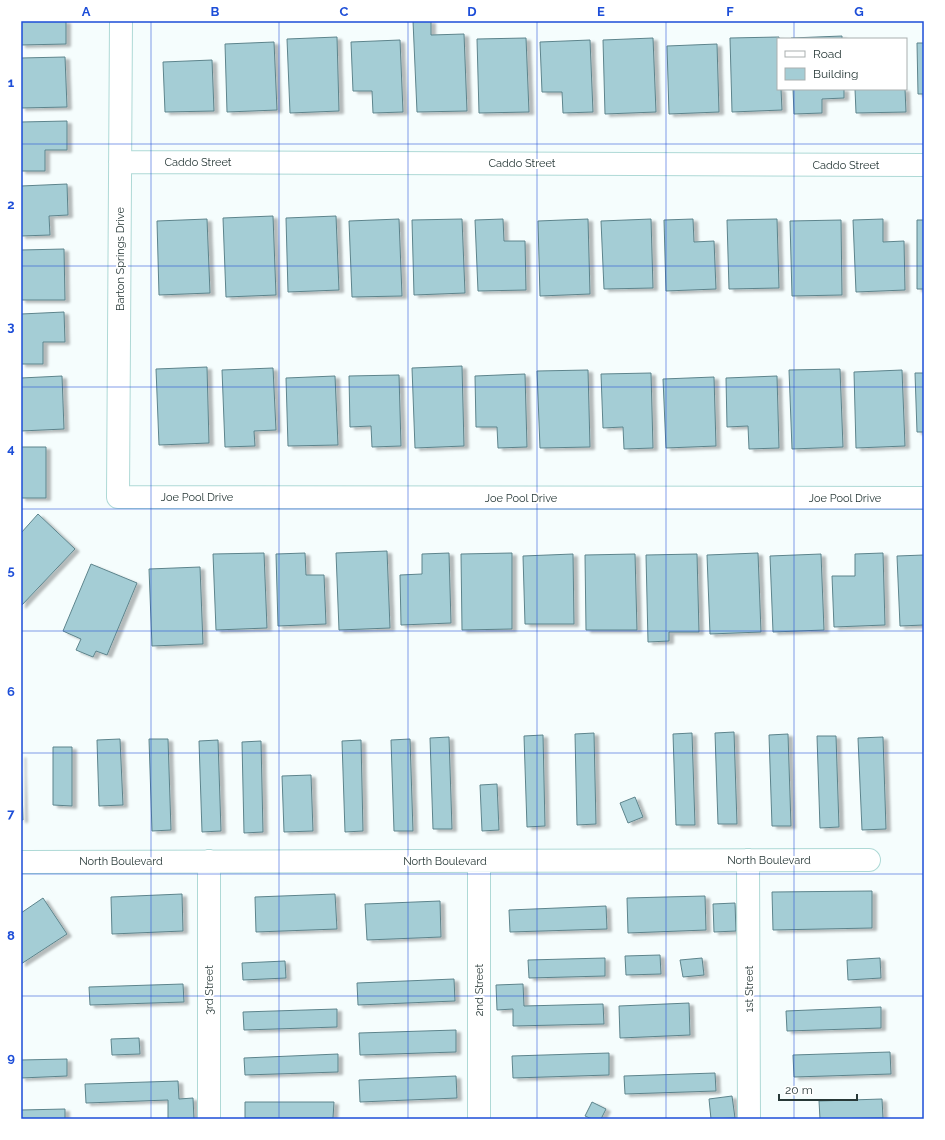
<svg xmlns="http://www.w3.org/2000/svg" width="945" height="1140" font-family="Raleway,sans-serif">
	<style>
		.building { fill: #a4cdd5; stroke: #5d848c; filter: url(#shadow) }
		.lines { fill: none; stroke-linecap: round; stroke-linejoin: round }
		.minor-casing { stroke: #aed9d6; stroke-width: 24 }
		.minor { stroke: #fff; stroke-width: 22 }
		.grid { fill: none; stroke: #1d4ed8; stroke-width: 1; stroke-opacity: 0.55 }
		.labels { text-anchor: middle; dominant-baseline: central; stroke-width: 4; stroke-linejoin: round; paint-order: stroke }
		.street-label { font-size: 11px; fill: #273837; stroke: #fff }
		.neatline { fill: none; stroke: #1d4ed8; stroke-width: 1.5 }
		.grid-label { font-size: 13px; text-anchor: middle; font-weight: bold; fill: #1d4ed8 }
	</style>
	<defs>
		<filter id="shadow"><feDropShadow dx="4.5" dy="2.5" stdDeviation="1" flood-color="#0004"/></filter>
	</defs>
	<rect width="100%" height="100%" fill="#f5fdfd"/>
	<path class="building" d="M 21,21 L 66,21 L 66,44 L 21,45 Z
		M 413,21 L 431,21 L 431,35 L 464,34 L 467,111 L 417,112 Z
		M 842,36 L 842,39 L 791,39 L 791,38 Z
		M 337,37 L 339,111 L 290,113 L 287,39 Z
		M 779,37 L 779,39 L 778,39 L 778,89 L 781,89 L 782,110 L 732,112 L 730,38 Z
		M 526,38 L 529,112 L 479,113 L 477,39 Z
		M 653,38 L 656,112 L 605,114 L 603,40 Z
		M 400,40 L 403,112 L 373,113 L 372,91 L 353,91 L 351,42 Z
		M 590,40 L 593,112 L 563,113 L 562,92 L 542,92 L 540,42 Z
		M 274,42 L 277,110 L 227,112 L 225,44 Z
		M 917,43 L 924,43 L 924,94 L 918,94 Z
		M 717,44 L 719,112 L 669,114 L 667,46 Z
		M 65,57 L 67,107 L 21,108 L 21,58 Z
		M 212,60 L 214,111 L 165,112 L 163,62 Z
		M 793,89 L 844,89 L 844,98 L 822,99 L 822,113 L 794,114 Z
		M 855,89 L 905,89 L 906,112 L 856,113 Z
		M 67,121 L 67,150 L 45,150 L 45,171 L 21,171 L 21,122 Z
		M 67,184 L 68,215 L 49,216 L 50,235 L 21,236 L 21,186 Z
		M 273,216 L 276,295 L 226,297 L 223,218 Z
		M 336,216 L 339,290 L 288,292 L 286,218 Z
		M 207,219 L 210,293 L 159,295 L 157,221 Z
		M 399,219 L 402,296 L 352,297 L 349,221 Z
		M 462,219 L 465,293 L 414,295 L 412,220 Z
		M 503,219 L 504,241 L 525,241 L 526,290 L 478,291 L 475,220 Z
		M 588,219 L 590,294 L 540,296 L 538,221 Z
		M 651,219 L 653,288 L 604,289 L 601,221 Z
		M 693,219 L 694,242 L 714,241 L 716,289 L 666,291 L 664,220 Z
		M 777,219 L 779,288 L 729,289 L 727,220 Z
		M 883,219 L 883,242 L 904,241 L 905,290 L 856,292 L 853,220 Z
		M 841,220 L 842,295 L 792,296 L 790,221 Z
		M 917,220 L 924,220 L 924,289 L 917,289 Z
		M 64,249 L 65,300 L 21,300 L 21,250 Z
		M 64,312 L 65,342 L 43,342 L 43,364 L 21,364 L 21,314 Z
		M 462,366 L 464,446 L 415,448 L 412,368 Z
		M 207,367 L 209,443 L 159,445 L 156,369 Z
		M 273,368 L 276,430 L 254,431 L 255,446 L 225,447 L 222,370 Z
		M 840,369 L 843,447 L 792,449 L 789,370 Z
		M 588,370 L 590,447 L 540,448 L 537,371 Z
		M 902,370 L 905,446 L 856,448 L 854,372 Z
		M 651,373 L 653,448 L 624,449 L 623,427 L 603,428 L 601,374 Z
		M 915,373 L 924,373 L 924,432 L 917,432 Z
		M 525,374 L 527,447 L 498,448 L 497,427 L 476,427 L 475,376 Z
		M 399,375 L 401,446 L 372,447 L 371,426 L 350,427 L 349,376 Z
		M 62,376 L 64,429 L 21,431 L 21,378 Z
		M 335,376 L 338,445 L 288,446 L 286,378 Z
		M 777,376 L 779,448 L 749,449 L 748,426 L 727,427 L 726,378 Z
		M 714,377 L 716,446 L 666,448 L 663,379 Z
		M 21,447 L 46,447 L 46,498 L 21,498 Z
		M 38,514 L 75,549 L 21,606 L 21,533 Z
		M 387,551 L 390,628 L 339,630 L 336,553 Z
		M 264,553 L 267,628 L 216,630 L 213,554 Z
		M 305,553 L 306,575 L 324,575 L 326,624 L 278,626 L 276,554 Z
		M 449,553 L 451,623 L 401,625 L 400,575 L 422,574 L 422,554 Z
		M 512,553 L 512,629 L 462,630 L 461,554 Z
		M 758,553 L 761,632 L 710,634 L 707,555 Z
		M 883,553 L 885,625 L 834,627 L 832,576 L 855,576 L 855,554 Z
		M 573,554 L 574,624 L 525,624 L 523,556 Z
		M 635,554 L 637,630 L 586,630 L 585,555 Z
		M 697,554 L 699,632 L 669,632 L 669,641 L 648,642 L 646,555 Z
		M 821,554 L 824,630 L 773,632 L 770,556 Z
		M 924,555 L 924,625 L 900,626 L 897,556 Z
		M 91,564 L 137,583 L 107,655 L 96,651 L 93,657 L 76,650 L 81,639 L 63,631 Z
		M 200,567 L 203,644 L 152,646 L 149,569 Z
		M 734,732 L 737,824 L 718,824 L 715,733 Z
		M 594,733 L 596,824 L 577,825 L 575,734 Z
		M 692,733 L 695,825 L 676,825 L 673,734 Z
		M 788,734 L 791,826 L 772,826 L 769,735 Z
		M 543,735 L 545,826 L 527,827 L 524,736 Z
		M 817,736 L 836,736 L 839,827 L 820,828 Z
		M 449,737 L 452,829 L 433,829 L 430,738 Z
		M 883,737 L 886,829 L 862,830 L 858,738 Z
		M 120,739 L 123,805 L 99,806 L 97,740 Z
		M 149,739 L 168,739 L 171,830 L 152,831 Z
		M 410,739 L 413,831 L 394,831 L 391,740 Z
		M 218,740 L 221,831 L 202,832 L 199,741 Z
		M 361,740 L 363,831 L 345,832 L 342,741 Z
		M 261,741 L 263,832 L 244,833 L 242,742 Z
		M 53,747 L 72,747 L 72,806 L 53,805 Z
		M 21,755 L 23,820 L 21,820 Z
		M 311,775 L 313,831 L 284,832 L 282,776 Z
		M 497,784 L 499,830 L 482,831 L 480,785 Z
		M 635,797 L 643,817 L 628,823 L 620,803 Z
		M 872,891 L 872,928 L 773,930 L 772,892 Z
		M 182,894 L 183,931 L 112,934 L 111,897 Z
		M 335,894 L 337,929 L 256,932 L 255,897 Z
		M 705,896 L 706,930 L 628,933 L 627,898 Z
		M 43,898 L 67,934 L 21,964 L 21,913 Z
		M 440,901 L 441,937 L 367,940 L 365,904 Z
		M 735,903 L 736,931 L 714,932 L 713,904 Z
		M 606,906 L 607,929 L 510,932 L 509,910 Z
		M 660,955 L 661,974 L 626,975 L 625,956 Z
		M 605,958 L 605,976 L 529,978 L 528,960 Z
		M 702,958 L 704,975 L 683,977 L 680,960 Z
		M 880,958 L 881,978 L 848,980 L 847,960 Z
		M 285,961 L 286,978 L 243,980 L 242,963 Z
		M 454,979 L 455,1001 L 358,1005 L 357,983 Z
		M 183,984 L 184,1002 L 90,1005 L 89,987 Z
		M 523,984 L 524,1006 L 603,1004 L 604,1024 L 513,1026 L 513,1009 L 497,1010 L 496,985 Z
		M 689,1003 L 690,1035 L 620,1038 L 619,1006 Z
		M 881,1007 L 881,1028 L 787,1031 L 786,1011 Z
		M 337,1009 L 337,1027 L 244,1030 L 243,1012 Z
		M 456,1030 L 456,1052 L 360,1055 L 359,1033 Z
		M 139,1038 L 140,1054 L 112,1055 L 111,1039 Z
		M 890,1052 L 891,1074 L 794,1077 L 793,1055 Z
		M 609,1053 L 609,1075 L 513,1078 L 512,1056 Z
		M 338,1054 L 338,1072 L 245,1075 L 244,1058 Z
		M 67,1059 L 67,1076 L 21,1078 L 21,1060 Z
		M 715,1073 L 716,1091 L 625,1094 L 624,1076 Z
		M 456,1076 L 457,1098 L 360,1102 L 359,1080 Z
		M 178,1081 L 179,1099 L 193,1098 L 194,1119 L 168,1119 L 168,1100 L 86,1103 L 85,1084 Z
		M 732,1096 L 735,1118 L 711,1119 L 709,1099 Z
		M 882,1099 L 883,1118 L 820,1119 L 819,1101 Z
		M 245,1102 L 334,1102 L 333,1118 L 245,1118 Z
		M 592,1102 L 606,1109 L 601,1119 L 592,1119 L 585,1116 Z
		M 65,1109 L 65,1119 L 21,1119 L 21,1110 Z"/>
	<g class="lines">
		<defs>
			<path id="minor" d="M 121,21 L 118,497 L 924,498
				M 120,162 L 924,165
				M 748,860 L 749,1119
				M 479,861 L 479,1119
				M 21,862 L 869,860
				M 209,1119 L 209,861"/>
		</defs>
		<use href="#minor" class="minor-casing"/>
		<use href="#minor" class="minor"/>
	</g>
	<path class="grid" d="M 151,21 L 151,1119M 279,21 L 279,1119M 408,21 L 408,1119M 537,21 L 537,1119M 666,21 L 666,1119M 794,21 L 794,39M 794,89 L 794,1119M 21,144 L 924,144M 21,266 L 924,266M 21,387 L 924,387M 21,509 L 924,509M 21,631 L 924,631M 21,753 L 924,753M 21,874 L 924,874M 21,996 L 924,996"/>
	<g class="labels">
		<g class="street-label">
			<text x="198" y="162">Caddo Street</text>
			<text x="522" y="163">Caddo Street</text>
			<text x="846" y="165">Caddo Street</text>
			<text transform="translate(120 259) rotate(-90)">Barton Springs Drive</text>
			<text x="197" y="497">Joe Pool Drive</text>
			<text x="521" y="498">Joe Pool Drive</text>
			<text x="845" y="498">Joe Pool Drive</text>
			<text x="769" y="860">North Boulevard</text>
			<text x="121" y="861">North Boulevard</text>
			<text x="445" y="861">North Boulevard</text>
			<text transform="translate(749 989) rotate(-90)">1st Street</text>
			<text transform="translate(209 990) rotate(-90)">3rd Street</text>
			<text transform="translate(479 990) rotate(-90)">2nd Street</text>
		</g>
	</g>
	<rect width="945" height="1140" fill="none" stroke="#ffffff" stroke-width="44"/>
	<rect x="777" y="38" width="130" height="52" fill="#ffffff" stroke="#a9afaf"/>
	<rect x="785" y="51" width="20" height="6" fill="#ffffff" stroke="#a9afaf"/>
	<text x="813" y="58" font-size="12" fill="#273837">Road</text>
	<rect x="785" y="68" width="20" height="12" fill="#a4cdd5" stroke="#a9afaf"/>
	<text x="813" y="78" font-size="12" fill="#273837">Building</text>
	<path d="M779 1094v6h78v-6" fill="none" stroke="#273837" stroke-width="2"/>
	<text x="785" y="1094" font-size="12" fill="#273837" stroke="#ffffff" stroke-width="3" paint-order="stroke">20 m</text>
	<rect x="22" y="22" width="901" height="1096" class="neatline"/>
	<g class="grid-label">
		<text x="86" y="16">A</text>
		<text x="215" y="16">B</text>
		<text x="344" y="16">C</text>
		<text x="472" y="16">D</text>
		<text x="601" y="16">E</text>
		<text x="730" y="16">F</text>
		<text x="859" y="16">G</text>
		<text x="11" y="87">1</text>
		<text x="11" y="209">2</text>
		<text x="11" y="331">3</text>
		<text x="11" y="453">4</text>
		<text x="11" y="575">5</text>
		<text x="11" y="696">6</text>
		<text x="11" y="818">7</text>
		<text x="11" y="940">8</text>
		<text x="11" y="1062">9</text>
	</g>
</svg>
